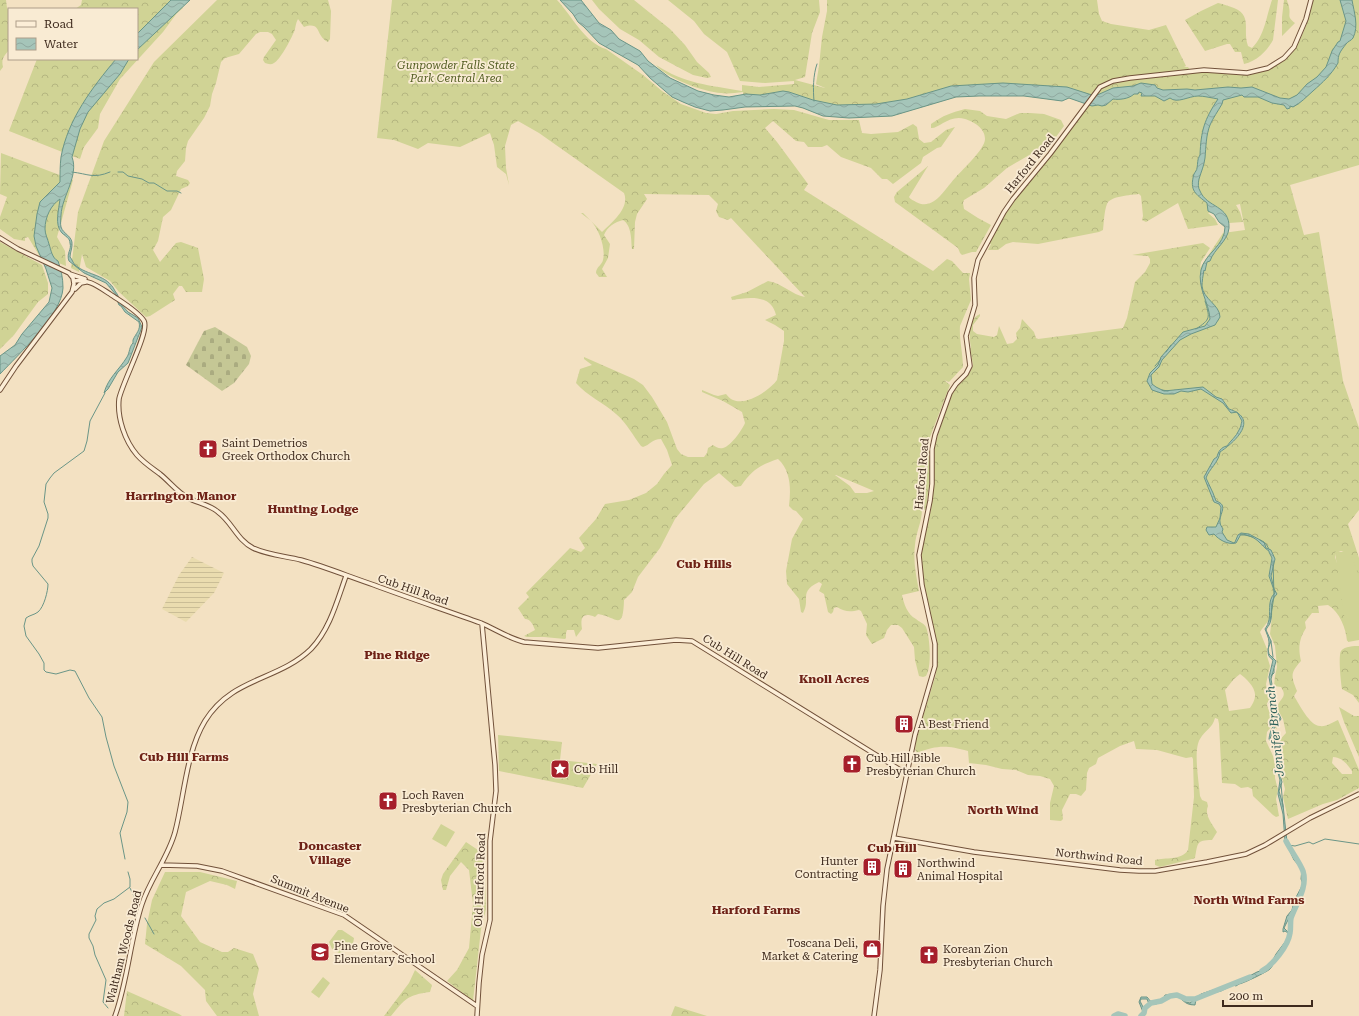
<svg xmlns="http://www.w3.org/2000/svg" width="1359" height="1016" font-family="'Roboto Serif',serif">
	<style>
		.farmland { fill: url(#farmland-rules) }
		.forest { fill: url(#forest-crowns); fill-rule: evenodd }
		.cemetery { fill: url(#cemetery-stones) }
		.garden { fill: #d0d395 }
		.water { fill: url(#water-waves); stroke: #6a9587 }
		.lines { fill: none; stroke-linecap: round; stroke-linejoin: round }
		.stream { stroke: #6a9587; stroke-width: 1 }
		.river { stroke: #a5c5b9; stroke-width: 5.5 }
		.secondary-casing { stroke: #71513a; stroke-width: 5.5 }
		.secondary { stroke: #fceed7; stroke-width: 3.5 }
		.labels { text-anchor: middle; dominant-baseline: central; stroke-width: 3.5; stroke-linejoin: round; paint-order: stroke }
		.park-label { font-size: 11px; font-style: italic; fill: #525d21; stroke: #f9ebd3 }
		.street-label { font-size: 11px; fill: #3e2a1d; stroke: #f9ebd3 }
		.poi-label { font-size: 11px; fill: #3e2a1d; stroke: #f9ebd3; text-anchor: start }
		.neighbourhood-label { font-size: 12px; font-weight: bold; fill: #6f2217; stroke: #f9ebd3 }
		.water-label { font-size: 12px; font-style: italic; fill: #2a5f58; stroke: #f9ebd3 }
	</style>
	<defs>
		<pattern id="farmland-rules" width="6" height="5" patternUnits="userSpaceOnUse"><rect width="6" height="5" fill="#eadcaf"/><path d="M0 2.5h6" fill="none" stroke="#cabd96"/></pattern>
		<pattern id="forest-crowns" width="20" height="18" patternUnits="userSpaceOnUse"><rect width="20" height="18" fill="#d0d395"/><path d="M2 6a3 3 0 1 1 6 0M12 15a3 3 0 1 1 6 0" fill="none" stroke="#b4b580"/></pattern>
		<pattern id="cemetery-stones" width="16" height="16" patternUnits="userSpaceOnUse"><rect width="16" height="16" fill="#c5c795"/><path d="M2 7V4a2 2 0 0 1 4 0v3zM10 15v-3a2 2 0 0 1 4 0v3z" fill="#aaab80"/></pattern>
		<pattern id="water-waves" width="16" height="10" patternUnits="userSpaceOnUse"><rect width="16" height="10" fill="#a5c5b9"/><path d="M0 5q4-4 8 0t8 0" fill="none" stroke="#8fa99f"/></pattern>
	</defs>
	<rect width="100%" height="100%" fill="#f3e1c2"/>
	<path class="farmland" d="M 192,557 L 224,573 L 214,593 L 186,622 L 162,609 L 179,575 Z"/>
	<path class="forest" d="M 0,0 L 6,0 L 7,8 L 9,11 L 8,45 L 9,50 C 4,56 1,59 3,67 L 0,71 Z
		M 82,0 L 175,0 L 183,8 L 177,13 L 163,32 L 120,79 L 100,114 L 98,128 L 84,147 L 80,159 L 9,131 L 37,59 L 137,59 L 137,9 L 75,9 L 81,5 Z
		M 217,0 L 328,0 L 331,11 L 330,39 L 328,42 C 315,36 322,21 304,27 L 298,19 C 295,24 296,29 293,34 C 290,41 280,60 274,63 C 271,65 268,64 265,63 L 263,60 L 264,57 L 276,40 L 272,34 L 268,32 L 260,32 L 256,34 L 239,54 L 225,58 L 221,62 L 216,83 L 212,94 L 210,106 L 204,118 L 188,141 L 186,148 L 185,161 L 177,171 L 176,176 L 188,180 L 190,183 L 188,186 L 181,189 L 171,210 L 163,217 L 158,241 L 153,250 L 160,262 L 176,243 L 181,242 L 198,248 L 204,279 L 202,292 L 186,292 L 182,286 L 179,286 L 173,294 L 175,300 L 150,316 L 146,317 L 119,292 L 110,281 L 86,267 L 82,254 L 79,272 L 71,268 L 78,212 L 104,141 L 154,62 Z
		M 392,0 L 557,0 C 572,16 585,43 606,49 L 643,75 L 662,91 L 681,104 L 706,113 L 716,114 L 733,111 L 774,109 L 794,110 L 829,120 L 859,120 L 862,133 L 871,134 L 898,132 L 913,124 L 917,127 L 919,139 L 924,143 L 931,142 L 946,130 L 955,127 L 941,147 L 937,148 L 923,157 L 921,163 L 893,184 L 887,179 L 882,179 L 871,168 L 841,157 L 827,145 L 822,147 L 808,147 L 804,142 L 796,141 L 773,121 L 765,128 L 777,142 L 808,184 L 804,190 L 933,271 L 947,259 L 952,261 L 963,273 L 970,273 L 969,279 L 971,300 L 960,326 C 959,339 963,354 963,367 L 949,382 L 944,380 L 950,385 L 930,437 L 929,448 L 930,477 L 926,510 L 922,509 C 922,522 916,532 915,545 C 913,561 916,575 919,591 L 902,595 C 904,604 907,614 916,619 C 919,622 924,623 926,627 C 930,637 932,667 926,676 L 923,677 L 919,676 L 915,660 L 914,647 L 902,628 L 898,625 L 891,625 L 887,630 L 884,638 L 872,644 L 866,635 L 867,624 L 861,611 L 859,610 C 850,612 845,612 837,607 L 834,608 L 833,612 L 831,614 L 828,612 L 824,594 L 819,591 L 822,584 L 819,582 C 798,592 811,599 803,613 L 801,612 L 799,599 L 787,584 L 786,571 L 792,539 L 803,519 L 796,511 L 793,510 L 789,506 C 791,489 791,471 778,459 C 760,465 752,470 741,486 L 735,487 L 719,473 L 704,484 L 675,519 L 660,548 L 638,577 L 632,592 L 624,600 C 623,632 617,617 598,614 L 595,617 C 583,612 580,617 582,629 L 576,637 L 574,630 L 567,630 L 566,633 L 566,638 L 565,639 L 544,637 L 527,637 L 524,636 L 535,630 C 533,625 531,619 525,619 L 518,608 L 529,597 L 526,593 L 570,548 L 581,552 L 585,548 L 579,538 L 596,519 L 605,504 L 629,500 L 646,493 L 657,484 L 664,474 L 672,465 L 667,450 L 661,439 C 652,439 650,445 643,447 L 641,446 C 633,436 627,423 616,414 C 604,403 587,396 576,383 L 580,369 L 592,365 L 584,359 L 584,357 L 634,379 L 643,385 L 652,397 L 667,422 L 677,449 L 681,454 L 688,457 L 704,457 L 707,453 L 708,448 L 713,445 C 716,447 719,449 723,448 C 731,446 742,430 745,423 L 742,412 L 723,401 L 702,392 L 702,390 L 714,395 L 718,396 L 726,394 C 728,396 730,399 733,400 C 746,406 770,390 777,380 L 784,341 L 784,331 L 775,325 L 765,320 L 776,315 C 771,294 749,297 732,300 L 731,297 L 747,292 L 768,281 C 782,283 792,295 805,297 L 731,218 L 728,220 L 719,217 L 716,211 L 718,204 L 709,195 L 644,194 L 647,199 L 637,214 L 635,222 L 634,249 L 632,249 C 631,240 632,226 623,220 C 615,222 607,227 604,235 L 610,244 L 608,258 L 602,269 L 607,277 L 599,277 L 596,273 C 596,267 602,265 603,260 C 606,249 599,229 591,221 C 588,218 584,216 581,213 L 583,213 L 602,232 C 612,222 630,208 624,193 L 539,133 L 518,121 L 511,125 L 505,146 L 506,168 L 509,185 L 506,174 L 497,167 L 494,145 L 490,133 L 460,147 L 428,143 L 418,149 L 394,140 L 377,138 ZM 835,475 L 836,475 L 874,491 L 867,493 L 855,493 L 850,486 Z
		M 592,0 L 634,0 L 670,29 L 685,45 L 697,62 L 709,73 L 711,77 L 707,78 L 693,75 L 659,57 L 639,40 L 620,29 L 599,9 Z
		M 668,0 L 819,0 L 820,12 L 812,33 L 805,77 L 795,80 L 825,88 L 816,84 L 819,66 L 822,37 L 827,11 L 827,0 L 1097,0 L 1099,14 L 1102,21 L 1111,24 L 1149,30 L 1166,25 L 1186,66 L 1184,67 L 1188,67 L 1190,70 C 1200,71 1211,72 1221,73 C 1229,73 1237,75 1245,75 C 1287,72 1307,38 1312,0 L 1359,0 L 1359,165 L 1290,185 L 1304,235 L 1319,232 L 1343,381 L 1359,428 L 1359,510 L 1348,524 L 1359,558 L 1359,593 L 1346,553 L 1341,551 L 1336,553 L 1335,557 L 1345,587 L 1356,638 L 1347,641 C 1346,629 1340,612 1328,605 L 1318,606 L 1319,613 L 1312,613 L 1305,622 L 1306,628 C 1299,639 1298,648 1301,661 C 1290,673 1291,676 1297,691 L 1294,696 C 1299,704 1310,726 1320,726 C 1326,727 1333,722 1338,720 L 1359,770 L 1359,788 L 1337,800 L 1323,804 L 1288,819 L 1283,797 L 1285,789 L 1282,777 L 1282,763 L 1276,744 L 1286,733 L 1283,719 L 1277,708 C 1280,697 1288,698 1281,687 L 1274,686 L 1275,676 L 1277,667 L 1275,646 L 1270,634 L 1272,616 L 1262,629 L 1260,632 L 1267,649 L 1267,656 L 1270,666 L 1266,684 L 1267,692 L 1272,698 L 1267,703 C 1267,710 1271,713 1274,718 C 1276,721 1276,726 1277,729 L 1273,726 L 1271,727 L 1267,732 L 1266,741 L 1273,756 L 1275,765 L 1275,778 L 1278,790 L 1276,799 L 1279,816 L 1276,817 L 1273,815 L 1253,796 L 1252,789 L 1248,787 L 1241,788 L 1235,784 L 1222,783 L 1219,724 L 1218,719 L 1215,718 C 1212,729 1205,730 1200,739 C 1193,750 1199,782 1200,796 L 1202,800 L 1207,802 L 1208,806 C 1204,815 1212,824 1217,832 L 1212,840 C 1196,840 1198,843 1195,858 L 1192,859 L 1160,867 L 1155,865 L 1155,860 C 1165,857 1181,861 1188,850 L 1194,797 L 1193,759 L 1192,757 L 1186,758 L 1157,750 L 1136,749 L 1134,741 L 1120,746 L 1098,758 L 1096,764 L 1089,768 L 1087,773 L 1086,790 L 1081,796 L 1076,794 L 1070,794 L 1062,810 L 1063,819 L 1061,821 L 1050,820 L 1050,803 L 1054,786 L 1050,779 L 1040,776 L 1028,775 L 1016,770 L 1002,769 L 986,765 L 969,763 L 968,751 C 946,745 938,745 916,753 L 916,750 L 915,751 L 916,739 L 936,674 L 937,660 L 937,649 L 933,626 L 922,578 L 920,553 L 931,510 L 934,464 L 933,449 L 951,396 L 956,385 L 963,380 L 970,372 L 973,365 L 970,348 L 971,348 C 969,337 968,319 980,314 L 980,316 L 973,325 L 973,331 L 977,334 L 994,337 L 997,335 L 999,326 L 1007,344 L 1013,343 L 1017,339 L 1016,333 L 1020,328 L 1022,319 L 1034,332 L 1036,338 L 1038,339 L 1123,328 L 1127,318 L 1135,282 L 1145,272 L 1150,263 L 1150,259 L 1148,256 L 1132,255 L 1203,243 L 1210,248 L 1201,262 L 1200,268 L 1223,233 L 1245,230 L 1240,204 L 1236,205 L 1240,212 L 1243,222 L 1229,223 L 1221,214 L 1219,210 L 1208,213 L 1215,219 L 1218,225 L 1188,229 L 1178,203 L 1146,222 L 1142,220 L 1143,216 L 1141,196 L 1139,194 C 1131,195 1110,196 1107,204 C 1104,212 1104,222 1103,230 L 1099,232 L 1038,244 L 1013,242 L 1006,244 L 998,250 L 988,250 L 991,244 L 988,244 L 1013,201 L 1051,155 L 1089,105 L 1069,98 L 1062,101 L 1024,96 L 979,96 L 956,97 L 892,116 L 849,118 L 823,116 L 803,108 L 795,106 L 745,107 L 743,92 C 735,93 728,94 721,93 C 704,92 666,78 656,65 C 685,84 709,85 742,91 L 742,85 L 759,87 L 794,84 L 794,81 L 765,83 L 740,81 L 727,52 L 704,34 L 694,21 ZM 1240,674 C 1246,678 1256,688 1255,696 C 1255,700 1252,705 1250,708 L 1229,711 L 1225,690 L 1234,679 ZM 1333,757 C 1343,758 1347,764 1352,771 L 1352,774 L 1342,774 L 1332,763 Z
		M 1272,0 L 1278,0 L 1273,40 C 1267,51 1257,61 1244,64 L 1241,52 L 1235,52 L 1230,44 L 1227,44 L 1205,51 L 1185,20 L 1201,11 L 1218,3 C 1224,4 1228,6 1234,8 C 1253,16 1242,30 1248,46 L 1252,48 C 1265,35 1266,17 1272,0 Z
		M 1284,0 L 1287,0 C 1287,2 1289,5 1289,7 C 1291,16 1286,16 1295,23 L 1282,36 L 1282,17 Z
		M 965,109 L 980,111 L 987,116 L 1006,119 L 1020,113 L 1030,113 L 1044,114 L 1061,120 L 1064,126 L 1042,156 L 1035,153 L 1031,154 L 1007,168 L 984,188 L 964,200 L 963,203 L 964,209 L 978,218 L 991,225 L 976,252 L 972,252 L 962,255 L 960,253 L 958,248 L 895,202 L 894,197 L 897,192 L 928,166 L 909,197 C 911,200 913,200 916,202 C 934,212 946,187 956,177 C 963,169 985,149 985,139 C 985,128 974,122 965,119 C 950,114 938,129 931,128 L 931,124 C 944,115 950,113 965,109 Z
		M 1,153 L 73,180 L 57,237 L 65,251 L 66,266 L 39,255 L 28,237 L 25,238 L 25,241 L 14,239 L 0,229 L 0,217 L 7,197 L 0,194 Z
		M 0,242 L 42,265 L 48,283 L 48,294 L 38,302 L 14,335 L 0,349 Z
		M 1359,646 L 1359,703 L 1353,695 L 1342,689 C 1341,684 1338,656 1341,651 C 1345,646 1354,646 1359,646 Z
		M 1339,707 L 1354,716 L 1359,716 L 1359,757 L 1344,722 Z
		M 498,735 L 562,742 L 560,760 L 597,764 L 583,788 L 499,771 Z
		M 466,842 L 484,854 L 486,909 L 481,929 L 473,1001 L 447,981 L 457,970 L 469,948 L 473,904 L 469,870 L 461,862 L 450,876 L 446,890 L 443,890 L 441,880 L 443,874 Z
		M 165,872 L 200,872 L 237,881 L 235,889 L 227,885 L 210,881 L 186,892 L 181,916 L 200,942 L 222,952 L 228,952 L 234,948 L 253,954 L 259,969 L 253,994 L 259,1016 L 217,1016 L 206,1001 L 205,990 L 181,966 L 145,944 L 147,924 L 152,900 Z
		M 415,970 L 432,985 L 430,992 C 407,995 405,999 391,1016 L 384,1016 L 409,983 Z
		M 127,991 L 179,1014 L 182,1016 L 124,1016 Z
		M 675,1006 L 707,1016 L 671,1016 Z"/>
	<path class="cemetery" d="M 215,327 L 247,347 L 251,356 L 249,364 L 234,383 L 222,391 L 186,365 L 204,331 Z"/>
	<path class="garden" d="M 1335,552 L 1350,552 L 1359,576 L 1359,640 L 1348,642 Z
		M 441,824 L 455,832 L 446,847 L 432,839 Z
		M 338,930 L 342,930 L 354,938 C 353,947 348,952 339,953 L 332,949 L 329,942 Z
		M 323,977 L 330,983 L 319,998 L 311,992 Z"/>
	<path class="water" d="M 171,0 L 190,0 L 137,50 L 137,34 Z
		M 560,0 L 581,0 L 599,23 L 611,30 L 619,39 L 640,51 L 648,61 L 670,78 L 698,91 L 714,95 L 729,97 L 746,94 L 760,95 L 783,91 L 789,92 L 813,100 L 837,105 L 876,104 L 907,99 L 951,86 L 1003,83 L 1067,87 L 1095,96 L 1113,88 L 1133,86 L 1141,83 L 1155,85 L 1157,88 L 1163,90 L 1187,89 L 1195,90 L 1228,87 L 1241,88 L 1252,87 L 1280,98 L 1289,99 L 1297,95 L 1307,84 L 1317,77 L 1326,67 L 1332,51 L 1338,42 L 1340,41 L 1346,21 L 1340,0 L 1352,0 C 1354,12 1359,26 1353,38 C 1351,41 1348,41 1346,44 C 1340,52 1338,54 1338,63 C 1331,75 1323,82 1313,91 C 1306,97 1301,103 1293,107 L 1290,106 L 1290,108 L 1287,109 L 1284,105 L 1272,103 L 1258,97 L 1244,97 L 1242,95 L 1223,100 L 1222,104 C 1218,111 1213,118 1210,125 C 1206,135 1206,147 1205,158 C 1204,166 1201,172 1199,179 C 1198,183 1198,188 1200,191 C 1207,208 1230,205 1229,228 C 1228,241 1214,249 1210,261 L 1207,262 L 1205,271 L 1204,270 C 1203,275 1202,282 1202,286 C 1203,299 1220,305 1220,317 L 1215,325 L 1191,334 L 1180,340 L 1162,360 L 1159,367 L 1151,375 L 1152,384 L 1156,387 L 1164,391 L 1203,387 L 1216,397 L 1222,399 L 1229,409 C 1260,419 1235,442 1220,452 C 1219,462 1209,469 1206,478 L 1213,493 L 1216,501 C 1229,505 1219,514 1220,522 C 1220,525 1222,527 1223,529 L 1222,532 L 1227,540 L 1234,543 L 1235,542 L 1238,535 L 1241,533 L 1249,534 L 1264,542 L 1266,548 L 1271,550 L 1275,559 L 1271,576 L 1274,589 L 1277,594 C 1268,602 1274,613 1270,623 C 1269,626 1267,627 1266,630 L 1271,641 L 1268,649 L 1269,654 L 1276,661 L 1271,679 L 1274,696 L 1270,702 C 1272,709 1279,711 1281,719 L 1273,730 L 1270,739 L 1275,741 L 1280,758 L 1280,762 L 1278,768 L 1282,782 L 1279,791 L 1283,805 L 1287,842 L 1295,859 L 1300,864 L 1303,869 L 1304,874 L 1302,890 L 1296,900 L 1293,912 L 1288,920 L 1284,928 L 1289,933 L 1288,940 C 1285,946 1280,950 1277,955 C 1274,960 1274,965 1270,969 C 1267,972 1242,984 1239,984 L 1236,986 L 1233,985 L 1221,991 L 1200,996 L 1196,999 L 1195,1005 C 1183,1005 1183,998 1174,994 C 1165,998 1160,1006 1149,1004 L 1147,999 L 1141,999 L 1140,1001 L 1145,1011 L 1143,1016 L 1139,1016 L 1143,1014 L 1143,1012 L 1139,1002 L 1141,997 L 1147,997 C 1153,1004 1152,1005 1163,1000 L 1165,995 C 1177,995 1176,991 1186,1002 L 1190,1003 L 1201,994 L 1240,981 L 1257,972 L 1269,968 L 1276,954 L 1288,938 L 1288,933 L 1285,931 L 1283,932 L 1283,929 L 1287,916 L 1292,910 L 1294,901 L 1303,884 L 1301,879 L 1302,869 L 1294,860 L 1285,841 L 1283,814 L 1278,794 L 1280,780 L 1277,769 L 1280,760 L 1278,755 L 1275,751 L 1277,749 L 1274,742 L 1270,741 L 1269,739 C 1270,730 1273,725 1280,720 C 1278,712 1271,711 1269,703 L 1272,694 L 1269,677 L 1273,660 C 1265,655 1269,649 1269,642 C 1269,638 1266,632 1265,629 C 1266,627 1268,625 1268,623 C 1272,614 1266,601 1275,593 L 1269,576 L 1272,558 L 1269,552 L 1269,551 C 1265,549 1263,545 1259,542 C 1254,537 1248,535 1241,534 L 1236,543 C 1228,545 1219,540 1214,534 L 1209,535 L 1206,530 L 1207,527 L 1216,527 L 1220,518 L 1221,507 L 1219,504 L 1214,502 L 1204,477 L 1214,459 L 1217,457 C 1218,452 1221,447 1227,446 C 1231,440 1236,437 1239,430 C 1241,427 1241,424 1242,421 L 1237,412 L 1231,413 L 1223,403 L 1201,389 L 1188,392 L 1181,391 L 1174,394 L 1164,394 L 1152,390 L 1147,381 L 1150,373 L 1158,365 L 1161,357 L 1183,332 L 1205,326 L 1210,319 C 1209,302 1197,288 1201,270 C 1205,253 1225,246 1225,227 L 1219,222 L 1214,214 L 1208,211 L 1207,203 C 1196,194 1189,191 1194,174 C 1195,172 1197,170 1197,168 C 1198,163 1197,160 1200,155 C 1201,131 1204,120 1218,99 C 1212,98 1204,96 1198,96 C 1189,96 1177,104 1170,98 L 1164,101 L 1155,96 L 1141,96 L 1142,93 L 1139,92 L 1138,94 L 1134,94 C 1129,99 1119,100 1113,99 L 1106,105 L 1102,106 L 1098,105 L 1092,106 L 1069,98 L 1062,101 L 1024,96 L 979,96 L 956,97 L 892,116 L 849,118 L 823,116 L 803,108 L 795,106 L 745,107 L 723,110 L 710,111 L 695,107 L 683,102 L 672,97 L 650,78 L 638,65 L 599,43 L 584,27 L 578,22 L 573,14 Z
		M 116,59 L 129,59 L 120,74 L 88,112 L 80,129 L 72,157 C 79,176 62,196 61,215 C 61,218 60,224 61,227 C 63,234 73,236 72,245 C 72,249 70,253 70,257 C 72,259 73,263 75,265 C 88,276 107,274 115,291 C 118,295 119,297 119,302 L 128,312 L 138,318 L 142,327 L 128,363 L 118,372 L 108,389 L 104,393 C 108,378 119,370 127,357 C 130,352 129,347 133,343 L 133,340 C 136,333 141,330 139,322 L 125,312 L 121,306 L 119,305 L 117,300 L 117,296 L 106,283 L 84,273 L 69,261 C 66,253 72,250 70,243 C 70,238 65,236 62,233 C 54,225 59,209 60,199 C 51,205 45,217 45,229 C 45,234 48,240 49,244 C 51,250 52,258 58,261 C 61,269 63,278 63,288 C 62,314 18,355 0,374 L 0,356 L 15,345 L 22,334 L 49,302 L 52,288 L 46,269 L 36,246 L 34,236 L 37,214 L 40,202 L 60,182 C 60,174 60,165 61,157 C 68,119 92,88 116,59 Z"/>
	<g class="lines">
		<path class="stream" d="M 814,101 C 813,90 813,75 817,64
			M 72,172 C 89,174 93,179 110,172
			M 118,172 L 123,172 L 128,176 L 142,179 L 149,183 L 154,183 L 167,191 L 177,191 L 181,193
			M 1196,329 C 1211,319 1210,318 1205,301
			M 1166,352 L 1171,345
			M 1155,366 L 1161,359
			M 1162,390 L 1168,391
			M 105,393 L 90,421 L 87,441 L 84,451 L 54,473 L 50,478 L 46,484 L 44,502 L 48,514 L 48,518 L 39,546 L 32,559 L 32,562 L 33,566 L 48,584 C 48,591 44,607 38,612 C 34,615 30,615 26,618 L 24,626 L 26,636 L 39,654 L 44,663 L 44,670 L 46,672 L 56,674 L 70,670 L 75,671 L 89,698 L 102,717 L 106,737 L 114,766 L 128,802 L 127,812 L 120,833 L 125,859
			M 1241,535 L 1245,535 L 1253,537
			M 1260,540 L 1266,544 L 1269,549
			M 1270,621 L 1274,596 L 1273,561
			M 1271,641 L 1273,657
			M 1271,676 L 1274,673 L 1274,669
			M 1271,701 L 1273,708
			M 1273,711 L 1274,726
			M 1274,729 L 1279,769
			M 1281,784 L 1283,807
			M 1288,845 L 1295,846 L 1309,842 L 1313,844 L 1325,839 L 1359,844
			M 130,888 L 135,898
			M 145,918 L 154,934
			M 108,1008 L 103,1002 L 106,980 L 95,955 L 93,946 L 89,938 L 89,934 L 96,920 L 95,916 L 97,909 L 104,903 L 114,899 L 130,887 L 130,879 L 128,872"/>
		<path class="river" d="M 1262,971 C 1273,965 1288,946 1290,933 C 1291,928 1290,923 1291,918 C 1296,904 1308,887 1303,871 C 1299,861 1291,851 1286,841
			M 1114,1016 L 1118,1014 L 1125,1016
			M 1141,1016 L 1144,1013 L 1145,1008 L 1151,1003 L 1161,1001 L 1170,996 L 1177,995 L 1186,999 L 1195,999 L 1250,977"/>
		<defs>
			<path id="secondary" d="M 0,238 L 18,249 L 69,273 L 73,278 L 74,284 L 72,292 L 16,366 L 0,390
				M 70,274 L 85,279
				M 74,281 C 87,278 99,287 110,294 C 120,301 138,311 144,321 C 150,331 122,383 119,399 C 117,418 125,441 137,455 C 144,463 152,468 160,474 C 170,482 177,492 188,498 C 198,503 210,505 218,512 C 232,522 237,540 253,548 C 268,555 285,556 301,560 C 326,567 350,577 374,585 C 409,598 445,610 481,623 C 495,629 508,638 524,642 L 598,648 L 676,640 L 692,641 L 902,771 L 907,773
				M 75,289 L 81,283 L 86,282
				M 894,838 L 974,852 L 1120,870 L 1139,871 L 1155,871 L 1207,862 L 1246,854 L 1265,845 L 1310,818 L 1359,794
				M 161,865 L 197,866 L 222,871 L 344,915 L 477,1006
				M 115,1016 C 128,980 130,940 142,904 C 150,879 168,858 175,832 C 184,798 186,752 205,721 C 232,677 278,681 311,649 C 330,629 337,601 346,576
				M 477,1016 L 479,983 L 482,955 L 490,920 L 490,841 L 496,791 L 495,765 L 482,624
				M 874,1016 L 880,970 L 883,906 L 887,869 L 915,735 L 935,666 L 935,644 L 922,585 L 919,555 L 930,501 L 932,484 L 932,449 L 935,435 L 950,393 L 956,384 L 966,374 L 970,366 L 966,336 L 975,305 L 974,278 L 978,260 L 1004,212 L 1013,199 L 1050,154 L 1100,87 L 1113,81 L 1130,78 L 1204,70 L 1247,73 L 1268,68 L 1284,58 L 1294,47 L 1306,19 L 1311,0"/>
		</defs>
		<use href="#secondary" class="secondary-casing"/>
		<use href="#secondary" class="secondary"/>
	</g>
	<defs>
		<symbol id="church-square" viewBox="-11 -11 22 22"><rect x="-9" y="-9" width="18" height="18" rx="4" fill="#a61f2b" stroke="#f9ebd3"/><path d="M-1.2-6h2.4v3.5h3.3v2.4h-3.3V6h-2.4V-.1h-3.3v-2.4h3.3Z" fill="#fff"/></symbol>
		<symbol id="building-square" viewBox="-11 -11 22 22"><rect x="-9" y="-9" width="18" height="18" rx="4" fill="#a61f2b" stroke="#f9ebd3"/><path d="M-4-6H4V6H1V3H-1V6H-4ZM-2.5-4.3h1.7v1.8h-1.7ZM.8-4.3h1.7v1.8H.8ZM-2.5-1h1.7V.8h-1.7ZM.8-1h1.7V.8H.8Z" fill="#fff"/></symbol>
		<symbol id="sight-square" viewBox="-11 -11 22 22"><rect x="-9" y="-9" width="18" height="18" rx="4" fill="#a61f2b" stroke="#f9ebd3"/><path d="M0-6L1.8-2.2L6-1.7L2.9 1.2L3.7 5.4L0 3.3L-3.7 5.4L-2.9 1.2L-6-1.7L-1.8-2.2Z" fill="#fff"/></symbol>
		<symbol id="shop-square" viewBox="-11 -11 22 22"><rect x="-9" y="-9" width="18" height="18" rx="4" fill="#a61f2b" stroke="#f9ebd3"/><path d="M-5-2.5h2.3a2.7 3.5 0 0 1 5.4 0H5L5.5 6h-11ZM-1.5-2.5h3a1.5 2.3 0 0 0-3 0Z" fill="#fff"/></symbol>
		<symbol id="school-square" viewBox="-11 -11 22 22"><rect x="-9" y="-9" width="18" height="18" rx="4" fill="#a61f2b" stroke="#f9ebd3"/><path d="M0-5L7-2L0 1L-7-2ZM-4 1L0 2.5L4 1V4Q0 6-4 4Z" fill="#fff"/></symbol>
	</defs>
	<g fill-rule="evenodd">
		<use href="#church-square" x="197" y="438" width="22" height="22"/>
		<use href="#building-square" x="893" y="713" width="22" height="22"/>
		<use href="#church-square" x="841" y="753" width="22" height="22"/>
		<use href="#sight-square" x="549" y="758" width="22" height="22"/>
		<use href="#church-square" x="377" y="790" width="22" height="22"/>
		<use href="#building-square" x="861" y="856" width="22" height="22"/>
		<use href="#building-square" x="892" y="858" width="22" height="22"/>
		<use href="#shop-square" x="861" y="938" width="22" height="22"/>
		<use href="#school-square" x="309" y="941" width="22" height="22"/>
		<use href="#church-square" x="918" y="944" width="22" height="22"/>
	</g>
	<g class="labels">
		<g class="park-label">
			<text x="456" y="65">Gunpowder Falls State<tspan x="456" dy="13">Park Central Area</tspan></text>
		</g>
		<g class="street-label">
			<text transform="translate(1030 164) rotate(-51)">Harford Road</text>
			<text transform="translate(922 474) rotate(-85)">Harford Road</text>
			<text transform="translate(413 590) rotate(19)">Cub Hill Road</text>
			<text transform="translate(735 657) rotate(32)">Cub Hill Road</text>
			<text transform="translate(1099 857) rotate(6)">Northwind Road</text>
			<text transform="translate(480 880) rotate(-88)">Old Harford Road</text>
			<text transform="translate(310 894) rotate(22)">Summit Avenue</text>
			<text transform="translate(124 947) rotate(-76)">Waltham Woods Road</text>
		</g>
		<g class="poi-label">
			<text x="222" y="443">Saint Demetrios<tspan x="222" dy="13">Greek Orthodox Church</tspan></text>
			<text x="918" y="724">A Best Friend</text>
			<text x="866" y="758">Cub Hill Bible<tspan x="866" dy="13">Presbyterian Church</tspan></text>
			<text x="574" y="769">Cub Hill</text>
			<text x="402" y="795">Loch Raven<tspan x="402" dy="13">Presbyterian Church</tspan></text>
			<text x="858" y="861" text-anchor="end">Hunter<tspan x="858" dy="13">Contracting</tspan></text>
			<text x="917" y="863">Northwind<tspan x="917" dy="13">Animal Hospital</tspan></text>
			<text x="858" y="943" text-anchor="end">Toscana Deli,<tspan x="858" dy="13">Market &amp; Catering</tspan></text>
			<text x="334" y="946">Pine Grove<tspan x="334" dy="13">Elementary School</tspan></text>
			<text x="943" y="949">Korean Zion<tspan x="943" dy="13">Presbyterian Church</tspan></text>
		</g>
		<g class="neighbourhood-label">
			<text x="181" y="496">Harrington Manor</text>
			<text x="313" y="509">Hunting Lodge</text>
			<text x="704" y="564">Cub Hills</text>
			<text x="397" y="655">Pine Ridge</text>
			<text x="834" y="679">Knoll Acres</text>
			<text x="184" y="757">Cub Hill Farms</text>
			<text x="1003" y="810">North Wind</text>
			<text x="330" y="846">Doncaster<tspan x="330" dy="14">Village</tspan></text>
			<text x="892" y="848">Cub Hill</text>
			<text x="1249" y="900">North Wind Farms</text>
			<text x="756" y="910">Harford Farms</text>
		</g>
		<g class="water-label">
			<text transform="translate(1275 731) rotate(-96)">Jennifer Branch</text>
		</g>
	</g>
	<rect x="8" y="8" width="130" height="52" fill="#f9ebd3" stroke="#ae9e8a"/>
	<rect x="16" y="21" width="20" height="6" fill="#fceed7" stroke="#ae9e8a"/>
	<text x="44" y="28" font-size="12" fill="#3e2a1d">Road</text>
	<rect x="16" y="38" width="20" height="12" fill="url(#water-waves)" stroke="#ae9e8a"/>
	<text x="44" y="48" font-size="12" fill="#3e2a1d">Water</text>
	<path d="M1223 1000v6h89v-6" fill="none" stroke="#3e2a1d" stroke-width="2"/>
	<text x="1229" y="1000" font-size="12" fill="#3e2a1d" stroke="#f9ebd3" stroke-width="3" paint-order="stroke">200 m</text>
</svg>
